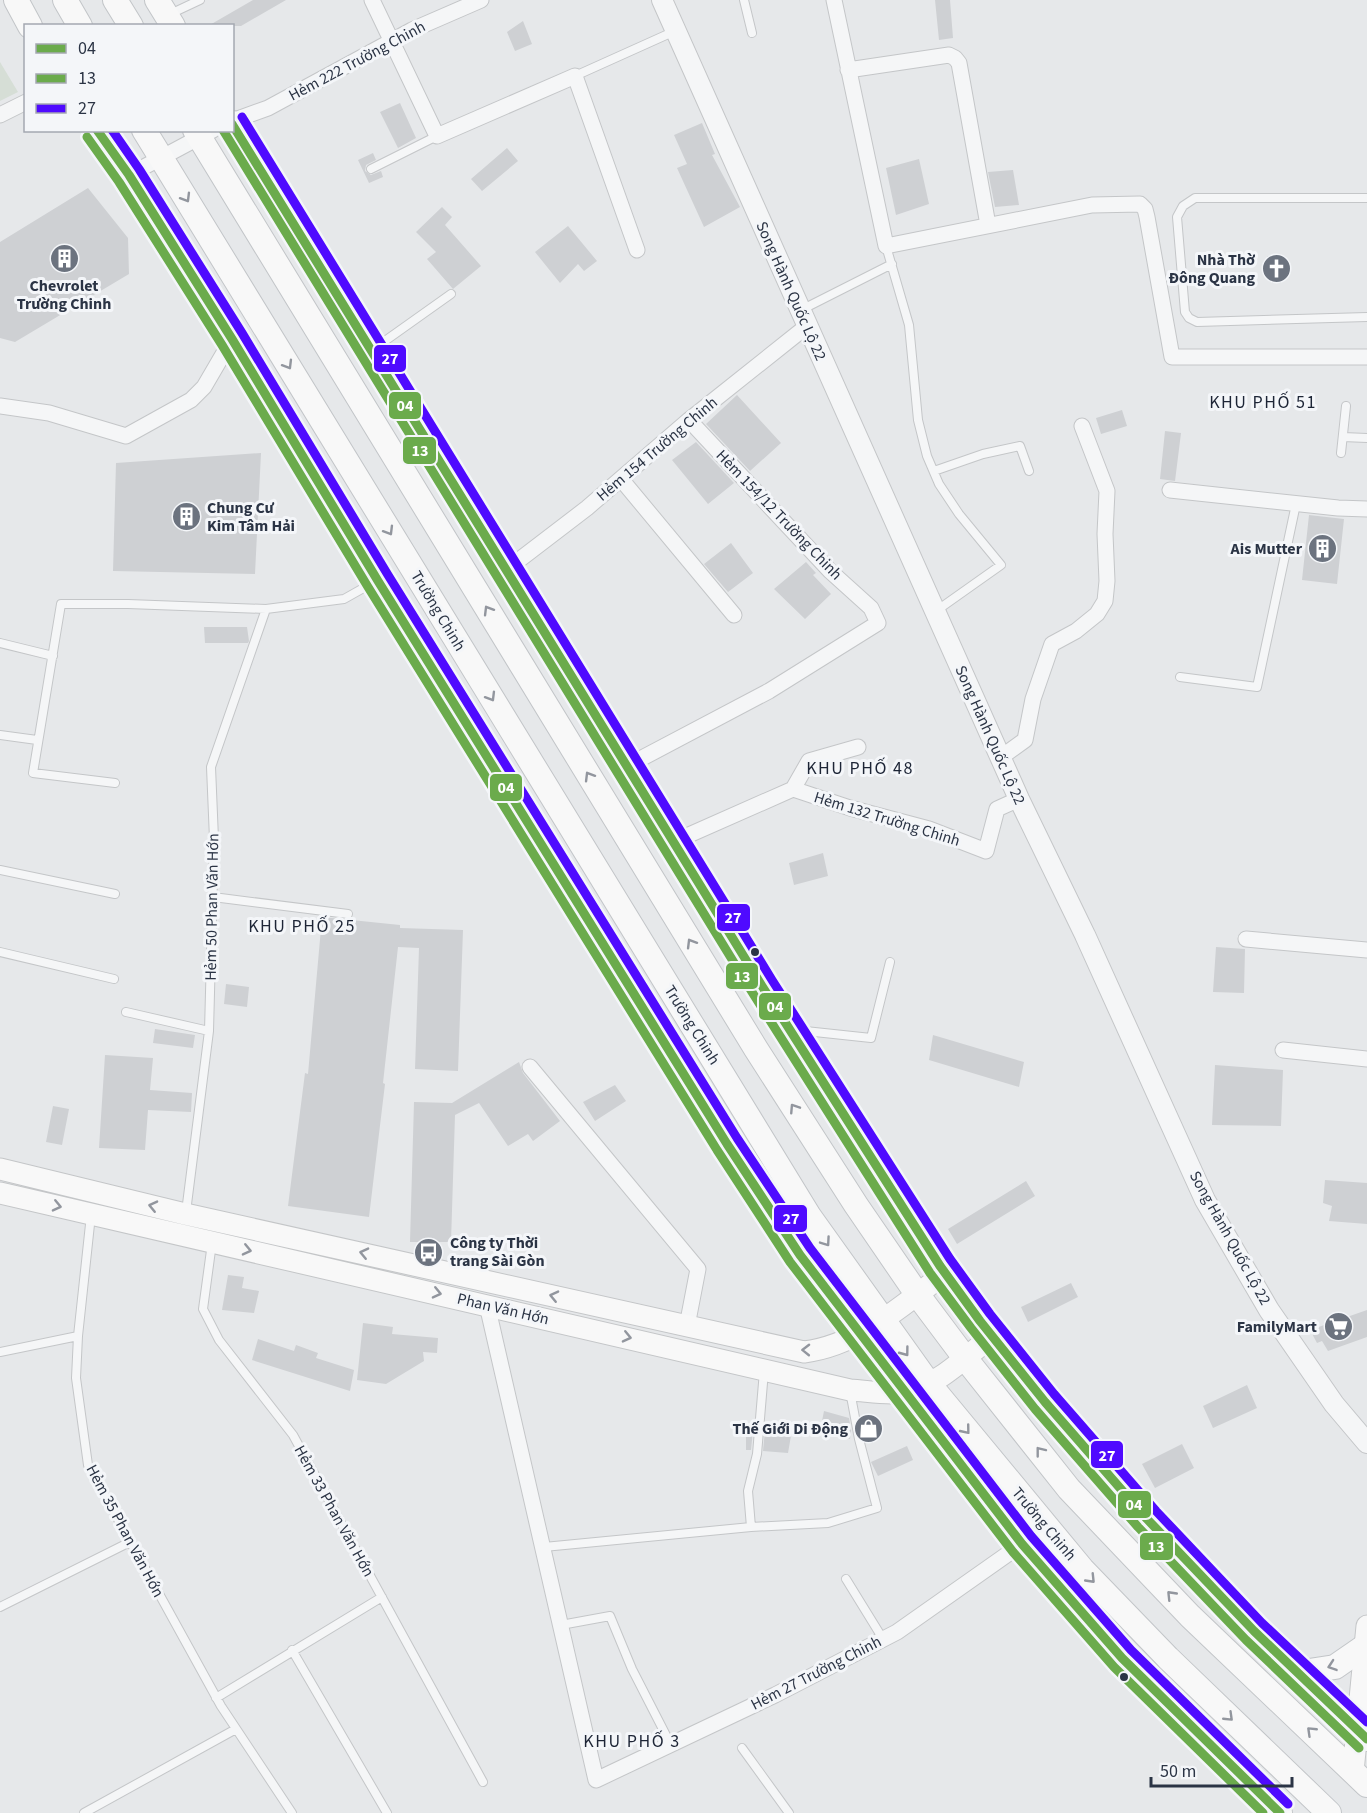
<svg xmlns="http://www.w3.org/2000/svg" width="1367" height="1813" font-family="'Source Sans 3',sans-serif">
	<style>
		.green { fill: #d6ded6 }
		.building { fill: #ced0d3 }
		.lines { fill: none; stroke-linecap: round; stroke-linejoin: round }
		.service-casing { stroke: #c4c6c8; stroke-width: 10 }
		.minor-casing { stroke: #c4c6c8; stroke-width: 17 }
		.tertiary-casing { stroke: #c4c6c8; stroke-width: 22 }
		.secondary-casing { stroke: #c4c6c8; stroke-width: 23 }
		.primary-casing { stroke: #c2c5c8; stroke-width: 26 }
		.service { stroke: #f5f6f7; stroke-width: 8 }
		.minor { stroke: #f5f6f7; stroke-width: 15 }
		.tertiary { stroke: #f5f6f7; stroke-width: 20 }
		.secondary { stroke: #f8f8f8; stroke-width: 21 }
		.primary { stroke: #f8f8f8; stroke-width: 24 }
		.bus-1-casing { stroke: #f4f6f9; stroke-width: 14 }
		.bus-2-casing { stroke: #f4f6f9; stroke-width: 14 }
		.bus-3-casing { stroke: #f4f6f9; stroke-width: 14 }
		.bus-1 { stroke: #6bab4c; stroke-width: 9 }
		.bus-2 { stroke: #6bab4c; stroke-width: 9 }
		.bus-3 { stroke: #4f0aff; stroke-width: 9 }
		.oneway { stroke: #92969e }
		.bus-dot { fill: #2b3445; stroke: #f4f6f9; stroke-width: 2 }
		.labels { text-anchor: middle; dominant-baseline: central; stroke-width: 6; stroke-linejoin: round; paint-order: stroke }
		.street-label { font-size: 16px; fill: #2b3445; stroke: #f4f6f9 }
		.poi-label { font-size: 16px; font-weight: bold; fill: #2b3445; stroke: #f4f6f9; text-anchor: end }
		.neighbourhood-label { font-size: 18px; letter-spacing: 1.5px; fill: #1d2536; stroke: #f4f6f9 }
		.line-badge { stroke: #f4f6f9; stroke-width: 2 }
		.badge-label { font-size: 16px; text-anchor: middle; font-weight: bold; fill: #fff }
	</style>
	<rect width="100%" height="100%" fill="#e6e8ea"/>
	<path class="green" d="M 0,62 L 18,92 L 0,101 Z"/>
	<path class="building" d="M 253,0 L 286,0 L 241,26 L 208,26 Z
		M 935,0 L 950,0 L 953,38 L 939,40 Z
		M 523,21 L 532,44 L 515,51 L 507,32 Z
		M 400,103 L 416,138 L 398,148 L 380,112 Z
		M 702,123 L 715,154 L 712,155 L 740,207 L 704,227 L 677,168 L 687,164 L 674,135 Z
		M 507,148 L 518,161 L 482,191 L 471,179 Z
		M 373,153 L 376,160 L 366,165 L 365,171 L 371,175 L 381,171 L 383,177 L 369,183 L 358,160 Z
		M 919,159 L 929,204 L 896,215 L 886,168 Z
		M 1013,170 L 1019,205 L 995,207 L 988,172 Z
		M 88,188 L 128,238 L 129,274 L 15,342 L 0,338 L 0,242 Z
		M 442,207 L 452,217 L 445,225 L 481,266 L 453,289 L 427,259 L 436,252 L 416,232 Z
		M 568,226 L 597,261 L 584,271 L 578,264 L 560,283 L 535,252 Z
		M 737,395 L 781,443 L 750,471 L 706,424 Z
		M 1122,410 L 1127,426 L 1101,434 L 1096,418 Z
		M 1165,431 L 1181,433 L 1175,481 L 1160,479 Z
		M 696,442 L 734,483 L 708,504 L 672,460 Z
		M 261,453 L 255,574 L 113,571 L 116,463 Z
		M 1309,515 L 1344,519 L 1337,584 L 1302,580 Z
		M 731,543 L 753,573 L 728,592 L 704,564 Z
		M 806,562 L 816,573 L 813,575 L 831,594 L 805,619 L 774,589 Z
		M 204,627 L 247,627 L 249,641 L 248,643 L 205,643 Z
		M 823,853 L 828,876 L 794,885 L 789,863 Z
		M 322,917 L 400,925 L 400,928 L 463,930 L 458,1071 L 415,1069 L 419,948 L 398,947 L 383,1083 L 385,1084 L 369,1217 L 288,1206 L 305,1073 L 308,1074 Z
		M 1216,947 L 1245,949 L 1244,993 L 1213,992 Z
		M 226,984 L 249,987 L 247,1007 L 224,1004 Z
		M 155,1029 L 195,1035 L 193,1048 L 153,1043 Z
		M 933,1035 L 1024,1062 L 1019,1087 L 929,1060 Z
		M 105,1055 L 153,1058 L 150,1090 L 192,1093 L 191,1112 L 148,1110 L 145,1150 L 99,1148 Z
		M 519,1062 L 523,1073 L 560,1121 L 533,1141 L 528,1134 L 508,1146 L 479,1103 L 455,1115 L 451,1242 L 410,1242 L 414,1102 L 452,1103 Z
		M 1215,1065 L 1283,1070 L 1281,1126 L 1212,1125 Z
		M 615,1085 L 626,1101 L 595,1121 L 583,1102 Z
		M 53,1106 L 69,1109 L 62,1145 L 46,1142 Z
		M 1325,1180 L 1367,1183 L 1367,1224 L 1329,1221 L 1332,1206 L 1323,1203 Z
		M 1026,1181 L 1035,1196 L 957,1244 L 948,1229 Z
		M 228,1275 L 244,1277 L 242,1288 L 259,1291 L 254,1313 L 222,1310 Z
		M 1071,1283 L 1078,1297 L 1028,1322 L 1021,1307 Z
		M 1367,1310 L 1367,1337 L 1328,1351 L 1322,1341 L 1317,1343 L 1310,1330 Z
		M 363,1323 L 393,1327 L 392,1334 L 438,1338 L 437,1353 L 423,1352 L 424,1361 L 386,1384 L 357,1380 Z
		M 258,1339 L 294,1351 L 296,1345 L 318,1353 L 316,1358 L 354,1370 L 350,1391 L 252,1360 Z
		M 1247,1385 L 1257,1408 L 1213,1428 L 1203,1406 Z
		M 824,1411 L 849,1418 L 851,1430 L 850,1439 L 820,1431 Z
		M 746,1429 L 753,1430 L 751,1450 L 746,1450 Z
		M 765,1430 L 792,1430 L 788,1453 L 763,1451 Z
		M 1182,1444 L 1194,1468 L 1155,1488 L 1142,1464 Z
		M 907,1446 L 913,1460 L 878,1476 L 871,1462 Z"/>
	<g class="lines">
		<defs>
			<path id="service" d="M 744,0 L 752,33
				M 168,15 L 200,0
				M 575,76 L 675,31
				M 371,169 L 437,136
				M 1367,198 L 1195,198 L 1183,206 L 1177,217 L 1185,312 L 1189,318 L 1197,322 L 1367,317
				M 886,246 L 909,325 L 918,420 L 927,456 L 939,484 L 959,514 L 1001,565 L 936,611
				M 801,310 L 892,264
				M 375,348 L 451,294
				M 1343,437 L 1367,438
				M 1341,453 L 1346,406
				M 934,471 L 983,454 L 1020,446 L 1029,471
				M 0,643 L 53,656
				M 1180,677 L 1257,687 L 1296,504
				M 0,735 L 37,740
				M 115,783 L 33,773 L 61,604 L 128,604 L 266,609 L 344,599 L 376,581
				M 0,870 L 115,894
				M 213,897 L 348,914
				M 0,952 L 114,979
				M 126,1012 L 209,1031
				M 796,1030 L 871,1038 L 890,962
				M 186,1212 L 209,1031 L 214,839 L 211,767 L 266,609
				M 91,1215 L 78,1336 L 76,1378 L 88,1465 L 221,1706 L 292,1813
				M 212,1243 L 203,1309 L 219,1340 L 293,1435 L 483,1782
				M 0,1352 L 78,1336
				M 751,1527 L 748,1491 L 757,1454 L 764,1371
				M 544,1547 L 751,1527 L 828,1523 L 877,1508 L 859,1439 L 850,1391
				M 846,1579 L 883,1639
				M 0,1607 L 130,1542
				M 561,1625 L 610,1616 L 632,1669 L 671,1745
				M 292,1650 L 387,1813
				M 216,1698 L 382,1597
				M 742,1748 L 789,1813
				M 84,1813 L 236,1729"/>
			<path id="minor" d="M 372,0 L 437,136 L 575,76 L 637,250
				M 834,0 L 886,246 L 1092,205 L 1140,204 L 1145,209 L 1147,217 L 1172,357 L 1367,357
				M 848,70 L 949,55 L 955,58 L 959,63 L 988,225
				M 0,115 L 26,102
				M 232,121 L 268,108 L 412,30 L 481,0
				M 129,175 L 213,130
				M 0,406 L 49,413 L 126,436 L 191,400 L 204,387 L 232,339
				M 621,479 L 734,615
				M 1170,490 L 1338,508 L 1367,509
				M 506,570 L 587,508 L 689,420 L 807,326
				M 1000,758 L 1025,740 L 1033,699 L 1052,644 L 1076,631 L 1097,614 L 1105,601 L 1107,581 L 1105,534 L 1107,491 L 1082,426
				M 627,766 L 769,691 L 878,623 L 871,608 L 830,571 L 689,420
				M 793,789 L 850,808 L 929,829 L 986,851 L 997,809 L 1019,799
				M 673,842 L 793,789 L 809,761 L 858,747
				M 1246,939 L 1367,950
				M 1283,1050 L 1367,1059
				M 530,1067 L 698,1269 L 687,1326
				M 487,1305 L 596,1780 L 775,1695 L 897,1632 L 1022,1544"/>
			<path id="tertiary" d="M 662,0 L 1019,799 L 1085,935 L 1205,1200 L 1269,1310 L 1334,1404 L 1367,1443"/>
			<path id="secondary" d="M 0,1169 L 185,1214 L 804,1352 C 859,1345 903,1305 945,1273
				M 0,1193 L 850,1390 C 868,1391 888,1395 906,1392 C 936,1387 968,1355 992,1336
				M 1353,1772 L 1367,1626"/>
			<path id="primary" d="M 16,0 L 30,26
				M 65,0 L 80,26
				M 115,0 L 131,26
				M 157,0 L 173,26
				M 232,123 L 762,986 C 784,1022 808,1057 830,1093 C 878,1171 924,1249 980,1321 C 1064,1430 1157,1534 1254,1631 C 1291,1668 1330,1703 1367,1739
				M 97,130 L 129,175 L 232,339 L 378,581 L 727,1144 L 800,1255 L 1022,1544 L 1122,1658 L 1280,1813
				M 144,130 L 809,1216 L 929,1384 L 1082,1569 L 1168,1658 L 1329,1813
				M 195,130 L 756,1049 L 856,1205 L 917,1294 L 965,1358 L 1069,1489 L 1190,1616 L 1367,1785
				M 1296,1673 L 1335,1667 L 1364,1647"/>
		</defs>
		<use href="#service" class="service-casing"/>
		<use href="#minor" class="minor-casing"/>
		<use href="#tertiary" class="tertiary-casing"/>
		<use href="#secondary" class="secondary-casing"/>
		<use href="#primary" class="primary-casing"/>
		<use href="#service" class="service"/>
		<use href="#minor" class="minor"/>
		<use href="#tertiary" class="tertiary"/>
		<use href="#secondary" class="secondary"/>
		<use href="#primary" class="primary"/>
		<defs>
			<path id="bus-1" d="M 232,124 L 762,986 L 940,1266 L 980,1321 L 1045,1402 L 1147,1519 L 1254,1631 L 1367,1739
				M 97,130 L 129,175 L 232,339 L 378,581 L 727,1144 L 800,1255 L 1022,1544 L 1122,1658 L 1280,1813"/>
			<path id="bus-2" d="M 223,130 L 752,992 L 930,1273 L 971,1328 L 1035,1409 L 1138,1527 L 1246,1640 L 1359,1748
				M 87,137 L 119,182 L 222,345 L 368,587 L 717,1150 L 790,1262 L 1013,1552 L 1114,1667 L 1263,1813"/>
			<path id="bus-3" d="M 242,117 L 772,980 L 950,1259 L 990,1314 L 1054,1394 L 1156,1511 L 1262,1623 L 1367,1722
				M 112,130 L 139,169 L 242,333 L 388,575 L 737,1138 L 810,1248 L 1031,1536 L 1131,1650 L 1288,1804"/>
		</defs>
		<use href="#bus-1" class="bus-1-casing"/>
		<use href="#bus-2" class="bus-2-casing"/>
		<use href="#bus-3" class="bus-3-casing"/>
		<use href="#bus-1" class="bus-1"/>
		<use href="#bus-2" class="bus-2"/>
		<use href="#bus-3" class="bus-3"/>
	</g>
	<defs><path id="oneway-chevron" d="M-2-3.5L2.5 0L-2 3.5" fill="none" stroke-width="1.6" stroke-linecap="round" stroke-linejoin="round" transform="scale(1.5)"/></defs>
	<g class="oneway">
		<use href="#oneway-chevron" transform="translate(186 198) rotate(59)"/>
		<use href="#oneway-chevron" transform="translate(288 365) rotate(59)"/>
		<use href="#oneway-chevron" transform="translate(389 531) rotate(59)"/>
		<use href="#oneway-chevron" transform="translate(488 610) rotate(-121)"/>
		<use href="#oneway-chevron" transform="translate(491 697) rotate(59)"/>
		<use href="#oneway-chevron" transform="translate(589 776) rotate(-121)"/>
		<use href="#oneway-chevron" transform="translate(691 943) rotate(-121)"/>
		<use href="#oneway-chevron" transform="translate(794 1108) rotate(-123)"/>
		<use href="#oneway-chevron" transform="translate(57 1206) rotate(13)"/>
		<use href="#oneway-chevron" transform="translate(153 1206) rotate(-167)"/>
		<use href="#oneway-chevron" transform="translate(826 1242) rotate(55)"/>
		<use href="#oneway-chevron" transform="translate(247 1250) rotate(13)"/>
		<use href="#oneway-chevron" transform="translate(364 1253) rotate(-167)"/>
		<use href="#oneway-chevron" transform="translate(437 1293) rotate(13)"/>
		<use href="#oneway-chevron" transform="translate(554 1296) rotate(-167)"/>
		<use href="#oneway-chevron" transform="translate(627 1337) rotate(13)"/>
		<use href="#oneway-chevron" transform="translate(806 1350) rotate(-179)"/>
		<use href="#oneway-chevron" transform="translate(905 1352) rotate(53)"/>
		<use href="#oneway-chevron" transform="translate(966 1430) rotate(51)"/>
		<use href="#oneway-chevron" transform="translate(1040 1451) rotate(-128)"/>
		<use href="#oneway-chevron" transform="translate(1091 1579) rotate(46)"/>
		<use href="#oneway-chevron" transform="translate(1171 1595) rotate(-134)"/>
		<use href="#oneway-chevron" transform="translate(1332 1666) rotate(161)"/>
		<use href="#oneway-chevron" transform="translate(1229 1717) rotate(44)"/>
		<use href="#oneway-chevron" transform="translate(1311 1731) rotate(-136)"/>
	</g>
	<defs>
		<symbol id="building-disc" viewBox="-11 -11 22 22"><circle r="9.5" fill="#6c737f" stroke="#f4f6f9"/><path d="M-4-6H4V6H1V3H-1V6H-4ZM-2.5-4.3h1.7v1.8h-1.7ZM.8-4.3h1.7v1.8H.8ZM-2.5-1h1.7V.8h-1.7ZM.8-1h1.7V.8H.8Z" fill="#fff"/></symbol>
		<symbol id="church-disc" viewBox="-11 -11 22 22"><circle r="9.5" fill="#6c737f" stroke="#f4f6f9"/><path d="M-1.2-6h2.4v3.5h3.3v2.4h-3.3V6h-2.4V-.1h-3.3v-2.4h3.3Z" fill="#fff"/></symbol>
		<symbol id="bus-disc" viewBox="-11 -11 22 22"><circle r="9.5" fill="#6c737f" stroke="#f4f6f9"/><path d="M-5-6H5V4H4V6H2V4H-2V6H-4V4H-5ZM-3.5-4V0h7V-4ZM-3.5 1.2v1.5H-2V1.2ZM2 1.2v1.5H3.5V1.2Z" fill="#fff"/></symbol>
		<symbol id="supermarket-disc" viewBox="-11 -11 22 22"><circle r="9.5" fill="#6c737f" stroke="#f4f6f9"/><path d="M-6-5.5h2.5l.6 2H6L4.5 2H-2.5L-4.4-4H-6ZM-1.5 3.2a1.3 1.3 0 1 0 .1 0ZM3 3.2a1.3 1.3 0 1 0 .1 0Z" fill="#fff"/></symbol>
		<symbol id="shop-disc" viewBox="-11 -11 22 22"><circle r="9.5" fill="#6c737f" stroke="#f4f6f9"/><path d="M-5-2.5h2.3a2.7 3.5 0 0 1 5.4 0H5L5.5 6h-11ZM-1.5-2.5h3a1.5 2.3 0 0 0-3 0Z" fill="#fff"/></symbol>
	</defs>
	<g fill-rule="evenodd">
		<use href="#building-disc" x="48" y="242" width="33" height="33"/>
		<use href="#church-disc" x="1260" y="252" width="33" height="33"/>
		<use href="#building-disc" x="170" y="500" width="33" height="33"/>
		<use href="#building-disc" x="1306" y="532" width="33" height="33"/>
		<use href="#bus-disc" x="412" y="1236" width="33" height="33"/>
		<use href="#supermarket-disc" x="1322" y="1310" width="33" height="33"/>
		<use href="#shop-disc" x="852" y="1412" width="33" height="33"/>
	</g>
	<g class="bus-dot">
		<circle cx="755" cy="952" r="5"/>
		<circle cx="1124" cy="1677" r="5"/>
	</g>
	<g class="labels">
		<g class="street-label">
			<text transform="translate(357 61) rotate(-28)">Hẻm 222 Trường Chinh</text>
			<text transform="translate(791 291) rotate(66)">Song Hành Quốc Lộ 22</text>
			<text transform="translate(657 449) rotate(-40)">Hẻm 154 Trường Chinh</text>
			<text transform="translate(779 515) rotate(46)">Hẻm 154/12 Trường Chinh</text>
			<text transform="translate(438 611) rotate(59)">Trường Chinh</text>
			<text transform="translate(990 735) rotate(66)">Song Hành Quốc Lộ 22</text>
			<text transform="translate(887 819) rotate(17)">Hẻm 132 Trường Chinh</text>
			<text transform="translate(212 907) rotate(-89)">Hẻm 50 Phan Văn Hớn</text>
			<text transform="translate(692 1025) rotate(58)">Trường Chinh</text>
			<text transform="translate(1230 1238) rotate(61)">Song Hành Quốc Lộ 22</text>
			<text transform="translate(503 1309) rotate(13)">Phan Văn Hớn</text>
			<text transform="translate(334 1511) rotate(61)">Hẻm 33 Phan Văn Hớn</text>
			<text transform="translate(1044 1524) rotate(50)">Trường Chinh</text>
			<text transform="translate(125 1531) rotate(62)">Hẻm 35 Phan Văn Hớn</text>
			<text transform="translate(816 1673) rotate(-27)">Hẻm 27 Trường Chinh</text>
		</g>
		<g class="poi-label">
			<text x="1255" y="260">Nhà Thờ<tspan x="1255" dy="18">Đông Quang</tspan></text>
			<text x="64" y="286" text-anchor="middle">Chevrolet<tspan x="64" dy="18">Trường Chinh</tspan></text>
			<text x="207" y="508" text-anchor="start">Chung Cư<tspan x="207" dy="18">Kim Tâm Hải</tspan></text>
			<text x="1302" y="549">Ais Mutter</text>
			<text x="450" y="1243" text-anchor="start">Công ty Thời<tspan x="450" dy="18">trang Sài Gòn</tspan></text>
			<text x="1317" y="1327">FamilyMart</text>
			<text x="848" y="1429">Thế Giới Di Động</text>
		</g>
		<g class="neighbourhood-label">
			<text x="1263" y="402">KHU PHỐ 51</text>
			<text x="860" y="768">KHU PHỐ 48</text>
			<text x="302" y="926">KHU PHỐ 25</text>
			<text x="632" y="1741">KHU PHỐ 3</text>
		</g>
	</g>
	<g class="line-badge">
		<rect x="373" y="344" width="34" height="29" rx="6" fill="#4f0aff"/>
		<rect x="388" y="391" width="34" height="29" rx="6" fill="#6bab4c"/>
		<rect x="402" y="436" width="35" height="29" rx="6" fill="#6bab4c"/>
		<rect x="489" y="773" width="34" height="29" rx="6" fill="#6bab4c"/>
		<rect x="716" y="903" width="35" height="29" rx="6" fill="#4f0aff"/>
		<rect x="725" y="962" width="34" height="28" rx="6" fill="#6bab4c"/>
		<rect x="758" y="992" width="34" height="29" rx="6" fill="#6bab4c"/>
		<rect x="773" y="1204" width="35" height="29" rx="6" fill="#4f0aff"/>
		<rect x="1090" y="1440" width="34" height="29" rx="6" fill="#4f0aff"/>
		<rect x="1117" y="1490" width="35" height="29" rx="6" fill="#6bab4c"/>
		<rect x="1139" y="1532" width="35" height="29" rx="6" fill="#6bab4c"/>
	</g>
	<g class="badge-label">
		<text x="390" y="364">27</text>
		<text x="405" y="411">04</text>
		<text x="420" y="456">13</text>
		<text x="506" y="793">04</text>
		<text x="733" y="923">27</text>
		<text x="742" y="982">13</text>
		<text x="775" y="1012">04</text>
		<text x="791" y="1224">27</text>
		<text x="1107" y="1461">27</text>
		<text x="1134" y="1510">04</text>
		<text x="1156" y="1552">13</text>
	</g>
	<rect x="24" y="24" width="210" height="108" fill="#f4f6f9" stroke="#a4a8b1" stroke-width="1.5"/>
	<rect x="36" y="44" width="30" height="9" fill="#6bab4c" stroke="#a4a8b1" stroke-width="1.5"/>
	<text x="78" y="54" font-size="18" fill="#2b3445">04</text>
	<rect x="36" y="74" width="30" height="9" fill="#6bab4c" stroke="#a4a8b1" stroke-width="1.5"/>
	<text x="78" y="84" font-size="18" fill="#2b3445">13</text>
	<rect x="36" y="104" width="30" height="9" fill="#4f0aff" stroke="#a4a8b1" stroke-width="1.5"/>
	<text x="78" y="114" font-size="18" fill="#2b3445">27</text>
	<path d="M1151 1777v9h141v-9" fill="none" stroke="#2b3445" stroke-width="3"/>
	<text x="1160" y="1777" font-size="18" fill="#2b3445" stroke="#f4f6f9" stroke-width="4.5" paint-order="stroke">50 m</text>
</svg>
